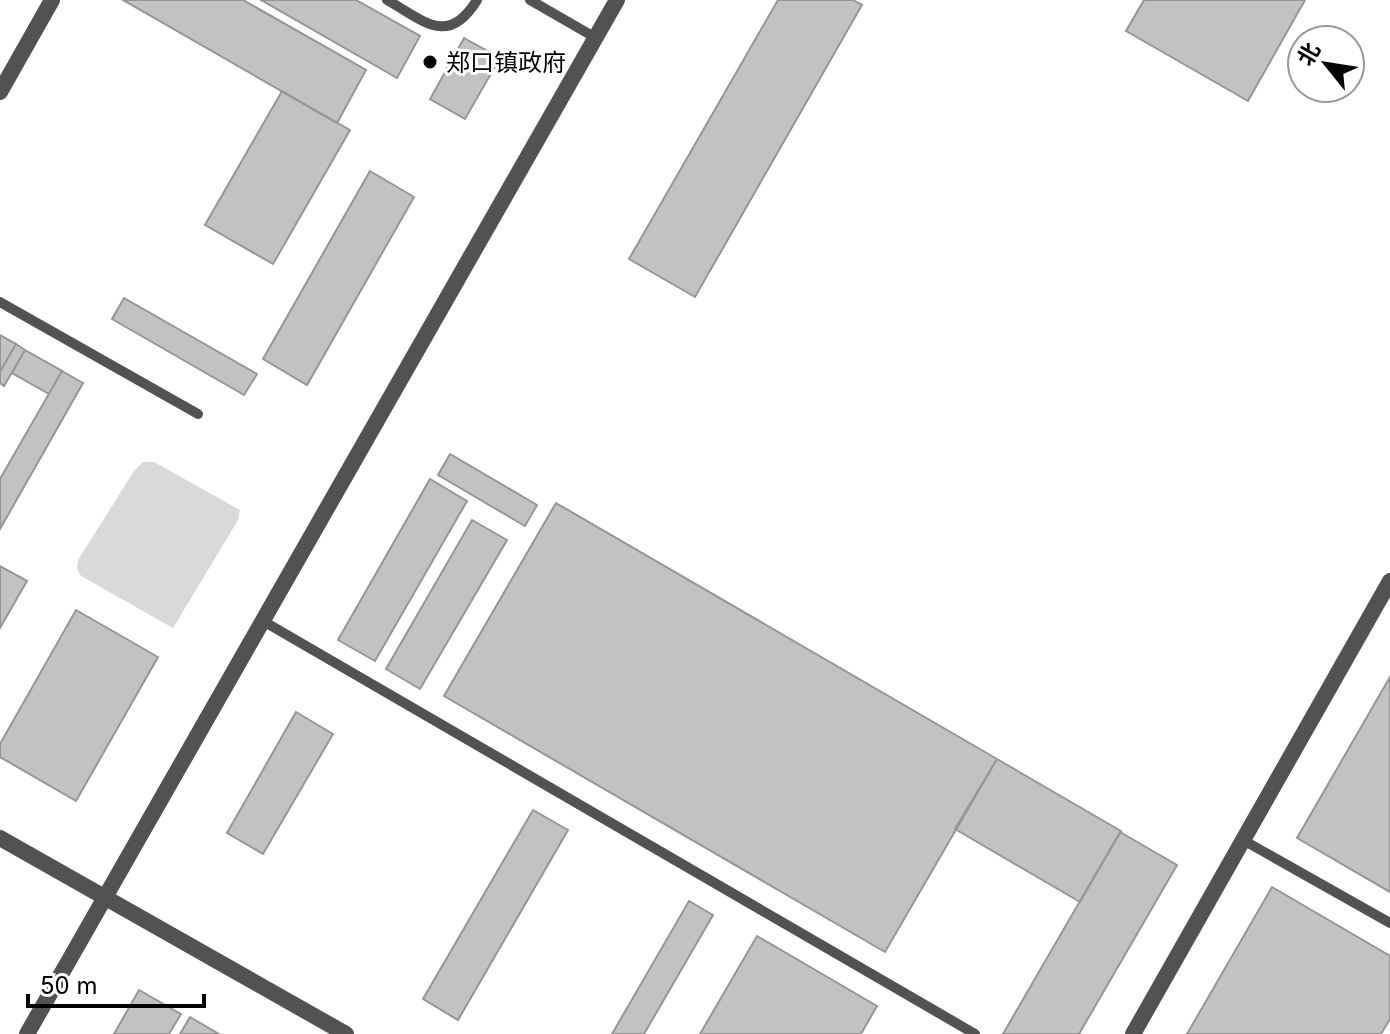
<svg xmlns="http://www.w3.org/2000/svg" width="1390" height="1034" font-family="Inter,'Noto Sans SC',sans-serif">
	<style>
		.green { fill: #d9d9d9 }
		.building { fill: #c2c2c2; stroke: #969696; stroke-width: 2 }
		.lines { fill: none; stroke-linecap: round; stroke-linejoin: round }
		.service { stroke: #525252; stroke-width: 10 }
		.minor { stroke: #525252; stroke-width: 16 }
		.tertiary { stroke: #525252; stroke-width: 16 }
		.poi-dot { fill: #000; stroke: #fff; stroke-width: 3 }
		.labels { text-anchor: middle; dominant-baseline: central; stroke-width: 6; stroke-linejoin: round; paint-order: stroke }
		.poi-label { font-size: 24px; fill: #000; stroke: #fff; text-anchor: start }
	</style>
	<rect width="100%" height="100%" fill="#fff"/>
	<path class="green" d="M 143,462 L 154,462 L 240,510 L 238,520 L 173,628 L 81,576 L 77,569 L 78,560 L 134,471 Z"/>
	<path class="building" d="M 123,0 L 243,0 L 366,70 L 337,123 Z
		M 261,0 L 356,0 L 420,36 L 397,78 Z
		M 778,0 L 853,0 L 862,5 L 695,297 L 629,259 Z
		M 1144,0 L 1305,0 L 1248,101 L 1126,31 Z
		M 464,38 L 500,58 L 465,119 L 430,99 Z
		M 282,91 L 350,130 L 273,264 L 205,225 Z
		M 370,171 L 414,197 L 307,385 L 263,359 Z
		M 124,298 L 257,374 L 244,395 L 112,319 Z
		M 0,335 L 16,344 L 0,372 Z
		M 16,344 L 25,350 L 4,386 L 0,383 L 0,372 Z
		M 25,350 L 62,371 L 49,394 L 12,373 Z
		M 62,371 L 83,383 L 0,529 L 0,479 Z
		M 450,454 L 537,505 L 525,526 L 438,475 Z
		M 430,479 L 467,501 L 375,661 L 338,640 Z
		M 556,503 L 997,759 L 885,952 L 444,696 Z
		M 472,520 L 507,540 L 420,689 L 386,669 Z
		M 0,566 L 27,581 L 0,628 Z
		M 76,610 L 158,657 L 76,801 L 0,757 L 0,744 Z
		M 1390,677 L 1390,892 L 1297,838 Z
		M 296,712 L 333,734 L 263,854 L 227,833 Z
		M 997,759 L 1121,831 L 1080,902 L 955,829 Z
		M 533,810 L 568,830 L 458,1020 L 423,999 Z
		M 1120,832 L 1177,865 L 1079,1034 L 1003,1034 Z
		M 1272,887 L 1390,956 L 1390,1019 L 1381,1034 L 1187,1034 Z
		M 689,901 L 713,915 L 644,1034 L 612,1034 Z
		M 757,936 L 877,1006 L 861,1034 L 700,1034 Z
		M 139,990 L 181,1014 L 169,1034 L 114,1034 Z
		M 190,1017 L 219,1034 L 180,1034 Z"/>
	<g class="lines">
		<path class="service" d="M 387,0 C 424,21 448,47 477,0
			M 530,0 L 596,38
			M 0,302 L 198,414
			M 263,621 L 975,1034
			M 1243,840 L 1390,923"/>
		<path class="minor" d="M 0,92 L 52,0
			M 0,838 L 346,1034
			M 1133,1034 L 1390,581"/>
		<path class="tertiary" d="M 27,1034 L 617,0"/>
	</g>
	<circle class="poi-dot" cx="430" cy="62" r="8"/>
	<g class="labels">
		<g class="poi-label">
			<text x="446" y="62">郑口镇政府</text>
		</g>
	</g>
	<g transform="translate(1326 64) rotate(300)"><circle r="38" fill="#ffffff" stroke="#999999" stroke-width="2"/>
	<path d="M0-6L14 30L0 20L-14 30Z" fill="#000000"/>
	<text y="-12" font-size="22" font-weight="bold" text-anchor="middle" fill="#000000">北</text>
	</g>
	<path d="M28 994v12h176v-12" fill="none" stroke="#000000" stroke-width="4"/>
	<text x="40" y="994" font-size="24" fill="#000000" stroke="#ffffff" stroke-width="6" paint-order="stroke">50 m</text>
</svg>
